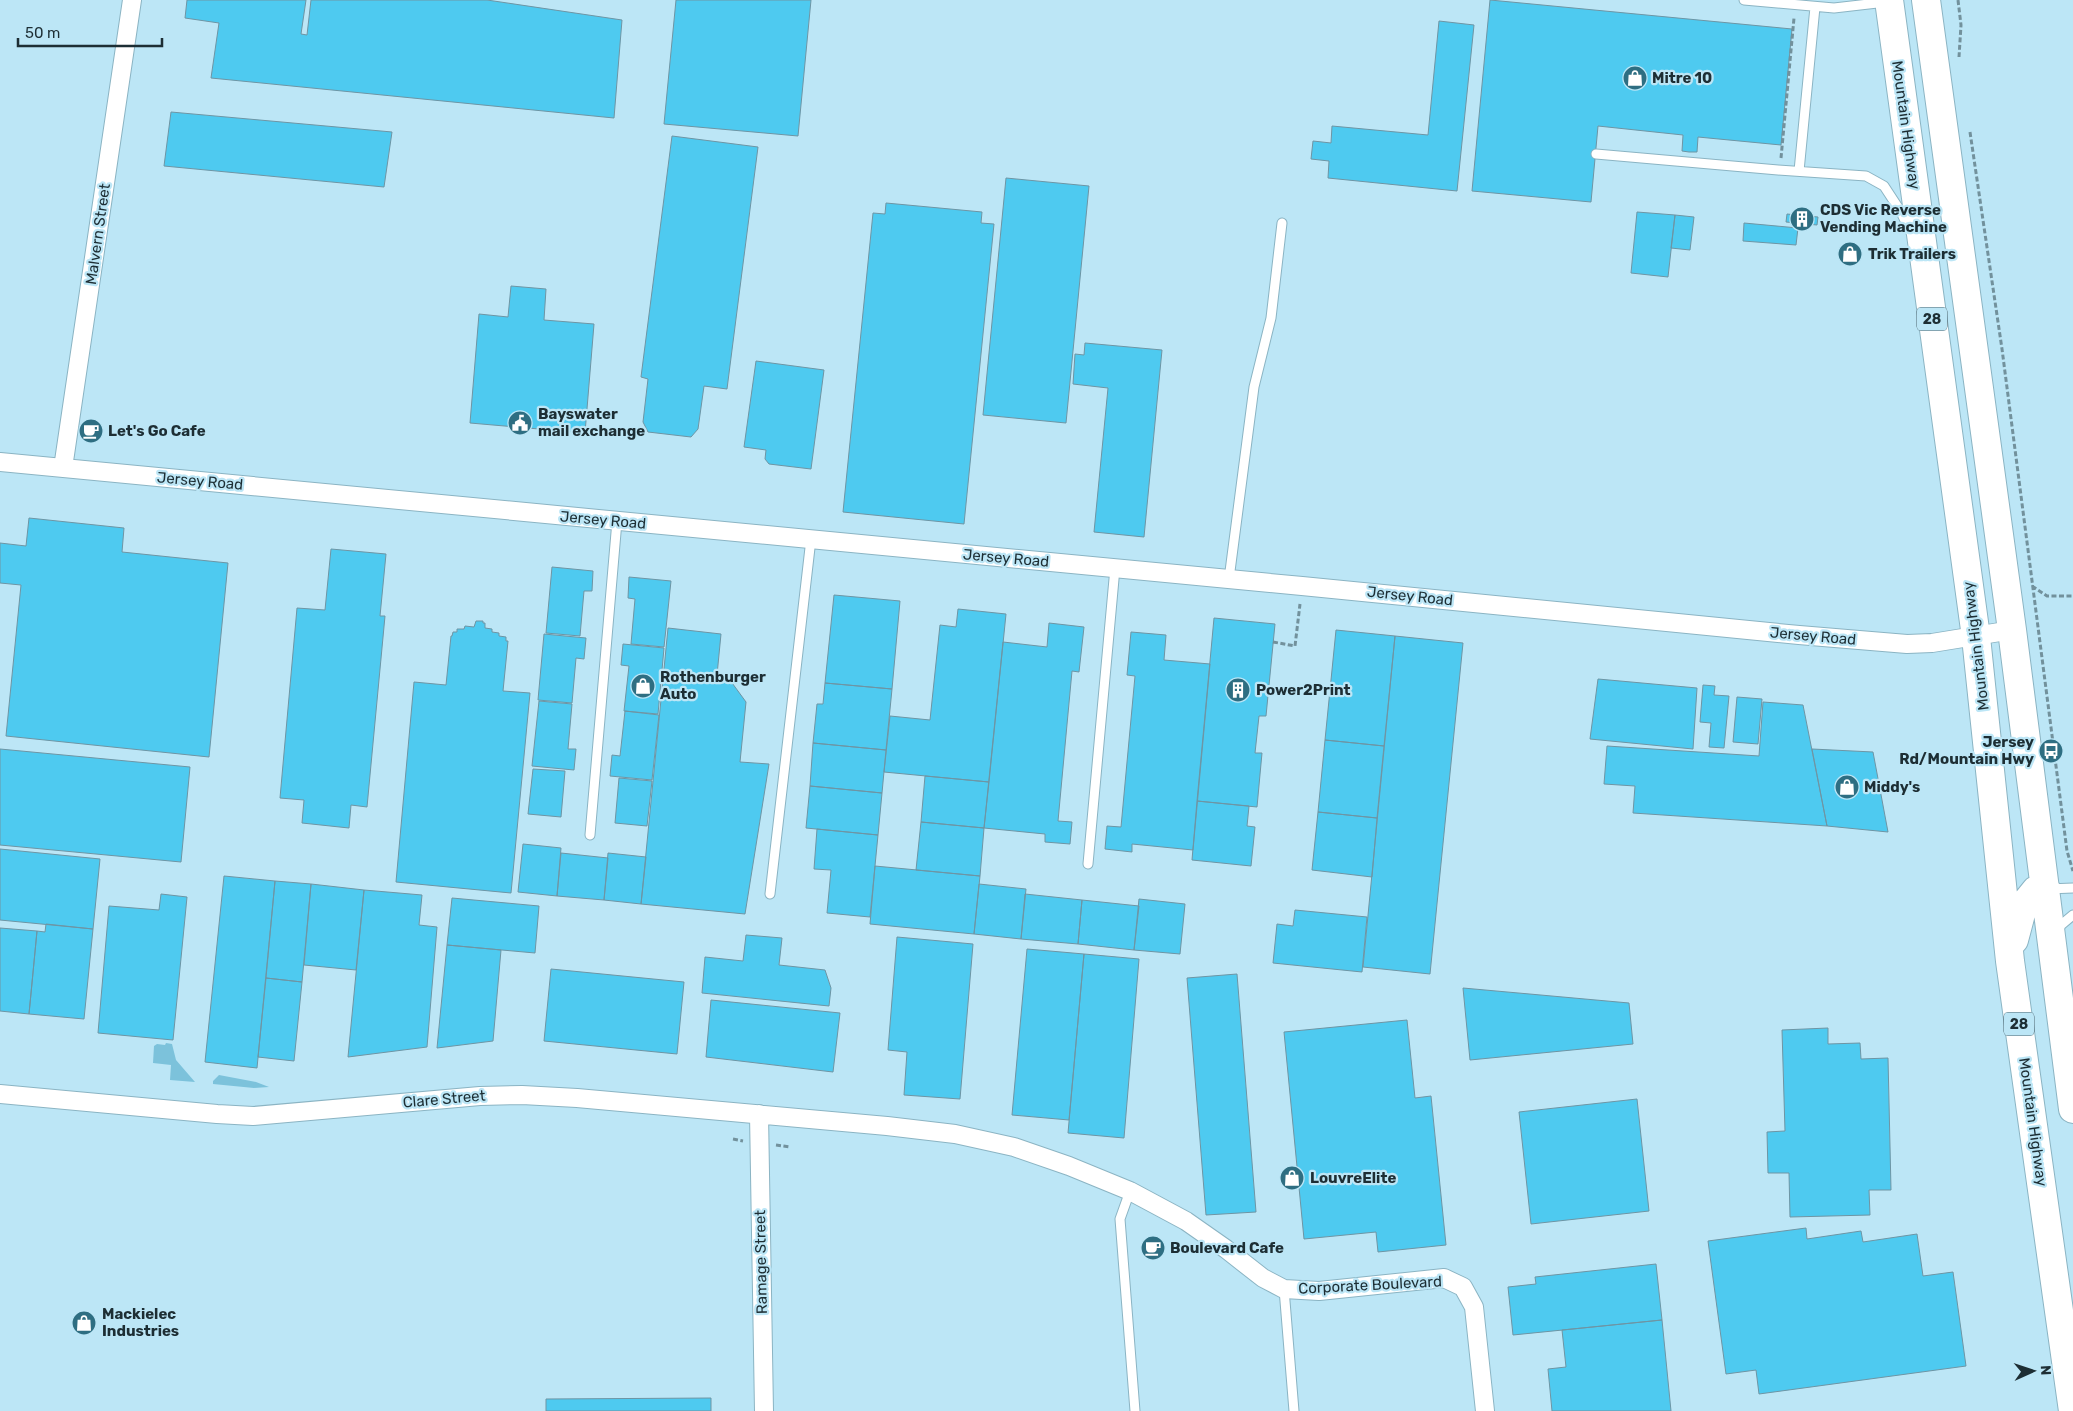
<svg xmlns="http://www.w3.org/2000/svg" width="2073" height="1411" font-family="Rubik,sans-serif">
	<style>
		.green { fill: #7cc2db }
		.building { fill: #4ecaf0; stroke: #6e95a4 }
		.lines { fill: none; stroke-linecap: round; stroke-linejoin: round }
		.lane-casing { stroke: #8bb4c3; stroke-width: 11 }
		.street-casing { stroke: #8bb4c3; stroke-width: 20 }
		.primary-casing { stroke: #8bb4c3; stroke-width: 30 }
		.path { stroke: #72919c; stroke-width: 3; stroke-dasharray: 5 2.5; stroke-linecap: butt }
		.lane { stroke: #fff; stroke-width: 9 }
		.street { stroke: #fff; stroke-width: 18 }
		.primary { stroke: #fff; stroke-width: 28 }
		.labels { text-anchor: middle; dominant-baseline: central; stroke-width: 4.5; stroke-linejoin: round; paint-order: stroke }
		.shield { fill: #bce6f6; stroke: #4d656e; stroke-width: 1 }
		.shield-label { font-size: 14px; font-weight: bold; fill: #1d2e34 }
		.poi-label { font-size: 15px; font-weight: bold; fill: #1d2e34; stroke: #bce6f6; text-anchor: start }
		.street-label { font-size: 15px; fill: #1d2e34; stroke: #bce6f6 }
	</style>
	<rect width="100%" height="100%" fill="#bce6f6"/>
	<path class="green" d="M 166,1043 L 172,1044 L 176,1060 L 195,1082 L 170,1080 L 171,1065 L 153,1063 L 154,1046 L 157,1044 L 165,1045 Z
		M 219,1075 L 256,1082 L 269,1087 L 254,1088 L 213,1084 L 213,1081 Z"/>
	<path class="building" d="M 187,0 L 306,0 L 301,34 L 307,35 L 311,0 L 487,0 L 622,20 L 614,118 L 211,78 L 219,23 L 185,18 Z
		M 676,0 L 811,0 L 798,136 L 664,124 Z
		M 1490,0 L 1792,29 L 1781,145 L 1698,137 L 1697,152 L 1689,152 L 1682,151 L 1683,135 L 1598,126 L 1591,202 L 1472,191 Z
		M 1439,21 L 1474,25 L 1457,191 L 1328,178 L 1329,161 L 1311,159 L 1313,141 L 1331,143 L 1332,126 L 1428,135 Z
		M 171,112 L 392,132 L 384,187 L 164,166 Z
		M 672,136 L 758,147 L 727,389 L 704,386 L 698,429 L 691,437 L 648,432 L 643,422 L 648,379 L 641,377 Z
		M 1006,178 L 1089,186 L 1066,423 L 983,415 Z
		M 886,203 L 982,212 L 981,223 L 994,224 L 964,524 L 843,512 L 873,213 L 885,214 Z
		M 1637,212 L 1675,215 L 1668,277 L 1631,273 Z
		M 1787,214 L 1818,217 L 1817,225 L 1786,222 Z
		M 1675,215 L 1694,217 L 1690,250 L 1671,248 Z
		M 1744,223 L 1798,228 L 1796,245 L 1743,241 Z
		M 511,286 L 546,289 L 544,320 L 594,324 L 585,433 L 470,423 L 479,314 L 508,317 Z
		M 1085,343 L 1162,350 L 1144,537 L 1094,532 L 1108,388 L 1073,384 L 1075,354 L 1084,355 Z
		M 756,361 L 824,370 L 811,469 L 769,464 L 765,459 L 766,450 L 744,447 Z
		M 29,518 L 124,528 L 122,552 L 228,563 L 209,757 L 6,736 L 21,585 L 0,583 L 0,543 L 26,546 Z
		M 331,549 L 386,554 L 380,616 L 385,616 L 367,807 L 351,805 L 349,828 L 302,823 L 304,800 L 280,798 L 297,608 L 325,610 Z
		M 552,567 L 593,571 L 592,591 L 584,591 L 580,636 L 546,633 Z
		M 629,577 L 671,581 L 664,647 L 631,644 L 635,599 L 628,598 Z
		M 834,595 L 900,601 L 892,689 L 825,683 Z
		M 958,609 L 1006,614 L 989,782 L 884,772 L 890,716 L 930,720 L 940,625 L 956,627 Z
		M 1214,618 L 1275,624 L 1266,716 L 1259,716 L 1255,753 L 1262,753 L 1257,807 L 1197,801 Z
		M 476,621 L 483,621 L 483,623 L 485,623 L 485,628 L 492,629 L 492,632 L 499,633 L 499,636 L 506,637 L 506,641 L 508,641 L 503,691 L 530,693 L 511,893 L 396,882 L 414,682 L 446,685 L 451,636 L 452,636 L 453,632 L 457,632 L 457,629 L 464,629 L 465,626 L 474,627 Z
		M 1049,623 L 1084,627 L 1079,672 L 1072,671 L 1058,821 L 1072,822 L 1070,844 L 1045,842 L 1045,834 L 984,828 L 1003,642 L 1047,647 Z
		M 668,628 L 721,634 L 717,675 L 727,676 L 746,702 L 740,762 L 769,764 L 745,914 L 641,904 Z
		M 1336,630 L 1395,636 L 1384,746 L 1325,740 Z
		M 1131,632 L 1166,635 L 1164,660 L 1210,664 L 1193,850 L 1132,844 L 1132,852 L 1105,849 L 1107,826 L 1121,827 L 1135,676 L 1127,675 Z
		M 544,634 L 586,638 L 584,659 L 576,658 L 572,703 L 538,700 Z
		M 1395,636 L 1463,643 L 1430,974 L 1363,967 Z
		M 623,644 L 664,648 L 658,714 L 624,711 L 629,666 L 621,665 Z
		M 1598,679 L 1697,688 L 1693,749 L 1590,739 Z
		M 825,683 L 892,689 L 886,750 L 813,743 L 817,704 L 823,704 Z
		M 1703,685 L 1715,686 L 1714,695 L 1729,696 L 1724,748 L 1709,747 L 1711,723 L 1700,722 Z
		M 1737,697 L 1762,699 L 1758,744 L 1733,742 Z
		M 539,701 L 572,704 L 568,749 L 576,749 L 574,770 L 532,766 Z
		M 1763,702 L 1803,705 L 1827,826 L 1633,813 L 1635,786 L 1604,784 L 1607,746 L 1759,756 Z
		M 625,711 L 659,715 L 652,780 L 610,776 L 612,755 L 620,756 Z
		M 1325,740 L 1384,746 L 1377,818 L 1318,812 Z
		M 813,743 L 886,750 L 882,793 L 810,786 Z
		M 0,749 L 190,767 L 181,862 L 0,845 Z
		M 1812,749 L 1873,752 L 1888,832 L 1827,826 Z
		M 533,769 L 565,771 L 561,817 L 528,814 Z
		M 925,776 L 989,782 L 984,828 L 921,822 Z
		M 619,778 L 652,781 L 647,826 L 615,823 Z
		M 810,786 L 882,793 L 878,835 L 806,828 Z
		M 1197,801 L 1249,806 L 1247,826 L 1255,827 L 1251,866 L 1192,860 Z
		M 1318,812 L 1377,818 L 1372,877 L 1312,870 Z
		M 921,822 L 984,828 L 980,876 L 916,870 Z
		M 817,829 L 878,835 L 870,917 L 827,913 L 831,870 L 814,869 Z
		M 523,844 L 561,848 L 557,896 L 518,892 Z
		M 0,849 L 100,859 L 93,929 L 0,920 Z
		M 561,853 L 608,858 L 604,900 L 557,896 Z
		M 608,853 L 646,857 L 641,904 L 604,900 Z
		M 875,866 L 980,876 L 974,934 L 870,924 Z
		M 224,876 L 275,881 L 257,1068 L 205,1062 Z
		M 275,881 L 311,884 L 302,982 L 266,978 Z
		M 311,884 L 364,890 L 356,970 L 304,965 Z
		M 979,884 L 1026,889 L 1021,939 L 974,934 Z
		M 364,890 L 422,895 L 419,925 L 437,927 L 427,1047 L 348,1057 Z
		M 161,894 L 187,897 L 173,1040 L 98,1033 L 109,906 L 159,910 Z
		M 1025,894 L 1082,900 L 1078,944 L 1021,939 Z
		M 452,898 L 539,906 L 535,953 L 447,945 Z
		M 1139,899 L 1185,904 L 1180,954 L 1134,950 Z
		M 1082,900 L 1139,906 L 1134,950 L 1078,944 Z
		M 1295,910 L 1367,917 L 1362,972 L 1273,963 L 1277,924 L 1293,926 Z
		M 46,924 L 93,929 L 84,1019 L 29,1014 L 37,931 L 45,932 Z
		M 0,928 L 37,931 L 29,1014 L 0,1011 Z
		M 746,935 L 782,938 L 779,965 L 825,970 L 831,988 L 829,1006 L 702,993 L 705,957 L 743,961 Z
		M 897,937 L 973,944 L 960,1099 L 904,1095 L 907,1052 L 888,1050 Z
		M 447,945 L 501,950 L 493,1041 L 437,1048 Z
		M 1027,949 L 1084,954 L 1069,1120 L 1012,1115 Z
		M 1084,954 L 1139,959 L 1124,1138 L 1068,1133 Z
		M 551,969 L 684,982 L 677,1054 L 544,1041 Z
		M 1237,974 L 1256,1212 L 1206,1215 L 1187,978 Z
		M 266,978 L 302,982 L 294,1061 L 258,1057 Z
		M 1463,988 L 1629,1003 L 1633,1044 L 1470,1060 Z
		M 711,1000 L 840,1013 L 833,1072 L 706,1057 Z
		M 1407,1020 L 1415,1098 L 1431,1096 L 1446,1245 L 1378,1252 L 1376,1232 L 1304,1239 L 1284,1032 Z
		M 1828,1028 L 1828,1044 L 1860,1043 L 1861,1059 L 1888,1058 L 1891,1190 L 1869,1190 L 1870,1215 L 1790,1217 L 1789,1173 L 1768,1173 L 1767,1132 L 1785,1131 L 1782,1030 Z
		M 1637,1099 L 1649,1211 L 1531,1224 L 1519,1112 Z
		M 1806,1228 L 1807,1239 L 1861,1231 L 1863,1242 L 1917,1234 L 1923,1276 L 1953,1272 L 1966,1366 L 1759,1394 L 1756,1370 L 1726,1374 L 1708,1241 Z
		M 1656,1264 L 1662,1320 L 1513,1335 L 1508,1287 L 1536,1284 L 1535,1277 Z
		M 1662,1320 L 1671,1411 L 1552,1411 L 1548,1369 L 1566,1367 L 1562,1330 Z
		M 711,1398 L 711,1411 L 546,1411 L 546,1399 Z"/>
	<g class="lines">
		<defs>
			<path id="lane" d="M 1744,0 L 1834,8 L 1886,2
				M 1596,154 L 1778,170 L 1866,176 L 1884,186 L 1901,212 L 1910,231
				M 1799,171 L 1815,7
				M 1229,579 L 1254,387 L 1271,318 L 1282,223
				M 590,835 L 617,521
				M 1088,864 L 1115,568
				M 2048,889 L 2073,888
				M 770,894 L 811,539
				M 2057,933 L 2061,925 L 2073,915
				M 1130,1191 L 1120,1219 L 1135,1411
				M 1284,1289 L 1294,1411"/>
			<path id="street" d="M 0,462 L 1302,586 L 1799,635 L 1907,644 L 1932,643 L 2012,630
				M 63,468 L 132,0
				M 0,1094 L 217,1114 L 253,1116 L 480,1096 L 522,1095 L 577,1098 L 887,1126 L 955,1134 L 1014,1147 L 1069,1166 L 1130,1191 L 1186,1221 L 1226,1249 L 1263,1278 L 1284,1289 L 1319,1291 L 1444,1278 L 1463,1287 L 1474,1307 L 1485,1411
				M 759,1114 L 764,1411"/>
			<path id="primary" d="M 1889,0 L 1976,637 L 2010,961 L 2073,1411
				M 1926,0 L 2012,630 L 2073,1109
				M 2014,940 L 2023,906 L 2036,890 L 2046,889"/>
		</defs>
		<use href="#lane" class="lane-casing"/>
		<use href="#street" class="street-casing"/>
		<use href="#primary" class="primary-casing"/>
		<path class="path" d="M 1958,0 L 1961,25 L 1959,57
			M 1970,132 L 2002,349 L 2067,851 L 2073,871
			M 1781,158 L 1794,18
			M 2032,586 L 2047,596 L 2073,596
			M 1273,642 L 1295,646 L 1300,604
			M 733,1139 L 743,1141
			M 776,1145 L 790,1147"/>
		<use href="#lane" class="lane"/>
		<use href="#street" class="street"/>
		<use href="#primary" class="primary"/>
	</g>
	<defs>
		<symbol id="shop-disc" viewBox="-11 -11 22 22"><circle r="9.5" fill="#2e6e82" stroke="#bce6f6"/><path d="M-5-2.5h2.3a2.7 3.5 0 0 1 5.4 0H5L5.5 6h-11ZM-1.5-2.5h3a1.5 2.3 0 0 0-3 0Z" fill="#fff"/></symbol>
		<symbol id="building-disc" viewBox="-11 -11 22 22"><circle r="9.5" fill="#2e6e82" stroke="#bce6f6"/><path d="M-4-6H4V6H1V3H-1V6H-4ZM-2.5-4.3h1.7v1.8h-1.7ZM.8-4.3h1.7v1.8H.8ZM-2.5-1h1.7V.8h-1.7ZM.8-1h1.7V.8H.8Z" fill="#fff"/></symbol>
		<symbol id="civic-disc" viewBox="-11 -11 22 22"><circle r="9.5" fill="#2e6e82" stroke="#bce6f6"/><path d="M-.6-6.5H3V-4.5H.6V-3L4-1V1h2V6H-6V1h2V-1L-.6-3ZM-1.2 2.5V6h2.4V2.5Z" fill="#fff"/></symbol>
		<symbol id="cafe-disc" viewBox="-11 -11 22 22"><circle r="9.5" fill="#2e6e82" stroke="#bce6f6"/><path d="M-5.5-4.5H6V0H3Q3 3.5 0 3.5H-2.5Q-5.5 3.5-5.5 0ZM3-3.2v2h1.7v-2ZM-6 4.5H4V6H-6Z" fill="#fff"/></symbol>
		<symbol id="bus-disc" viewBox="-11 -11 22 22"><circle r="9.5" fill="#2e6e82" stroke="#bce6f6"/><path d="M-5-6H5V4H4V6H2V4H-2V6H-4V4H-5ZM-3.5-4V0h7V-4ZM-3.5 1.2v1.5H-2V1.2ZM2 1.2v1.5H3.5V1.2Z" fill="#fff"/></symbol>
	</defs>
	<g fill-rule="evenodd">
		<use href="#shop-disc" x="1621" y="64" width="28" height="28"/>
		<use href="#building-disc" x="1788" y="205" width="28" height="28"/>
		<use href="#shop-disc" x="1836" y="240" width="28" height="28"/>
		<use href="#civic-disc" x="506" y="409" width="28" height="28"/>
		<use href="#cafe-disc" x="77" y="417" width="28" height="28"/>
		<use href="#shop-disc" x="629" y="672" width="28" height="28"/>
		<use href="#building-disc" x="1224" y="676" width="28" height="28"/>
		<use href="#bus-disc" x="2037" y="737" width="28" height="28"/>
		<use href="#shop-disc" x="1833" y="773" width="28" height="28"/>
		<use href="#shop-disc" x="1278" y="1164" width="28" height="28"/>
		<use href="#cafe-disc" x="1139" y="1234" width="28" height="28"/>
		<use href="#shop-disc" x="70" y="1309" width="28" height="28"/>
	</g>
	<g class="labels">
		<g class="shield">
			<rect x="1917" y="307.5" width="30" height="23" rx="4"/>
			<rect x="2004" y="1012.5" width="30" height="23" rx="4"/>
		</g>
		<g class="shield-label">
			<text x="1932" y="319">28</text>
			<text x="2019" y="1024">28</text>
		</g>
		<g class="poi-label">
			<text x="1652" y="78">Mitre 10</text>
			<text x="1820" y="210">CDS Vic Reverse<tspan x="1820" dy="17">Vending Machine</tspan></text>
			<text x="1868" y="254">Trik Trailers</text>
			<text x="538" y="414">Bayswater<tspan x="538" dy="17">mail exchange</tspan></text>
			<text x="108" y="431">Let's Go Cafe</text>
			<text x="660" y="677">Rothenburger<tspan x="660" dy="17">Auto</tspan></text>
			<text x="1256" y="690">Power2Print</text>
			<text x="2034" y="742" text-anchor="end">Jersey<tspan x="2034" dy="17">Rd/Mountain Hwy</tspan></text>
			<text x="1864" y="787">Middy's</text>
			<text x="1310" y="1178">LouvreElite</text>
			<text x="1170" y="1248">Boulevard Cafe</text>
			<text x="102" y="1314">Mackielec<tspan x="102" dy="17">Industries</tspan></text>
		</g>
		<g class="street-label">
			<text transform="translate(1906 125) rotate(82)">Mountain Highway</text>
			<text transform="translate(98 234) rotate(-82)">Malvern Street</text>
			<text transform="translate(200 481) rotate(5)">Jersey Road</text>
			<text transform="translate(603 520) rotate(5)">Jersey Road</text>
			<text transform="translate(1006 558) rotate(5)">Jersey Road</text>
			<text transform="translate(1410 596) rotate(6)">Jersey Road</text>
			<text transform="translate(1813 636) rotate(5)">Jersey Road</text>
			<text transform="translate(1976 646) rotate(-97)">Mountain Highway</text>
			<text transform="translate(444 1099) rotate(-5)">Clare Street</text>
			<text transform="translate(2033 1122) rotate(82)">Mountain Highway</text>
			<text transform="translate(761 1262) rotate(-91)">Ramage Street</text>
			<text transform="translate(1370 1285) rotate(-3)">Corporate Boulevard</text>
		</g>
	</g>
	<g transform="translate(2033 1371) rotate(87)" stroke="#bce6f6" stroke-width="4" paint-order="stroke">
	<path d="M0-4L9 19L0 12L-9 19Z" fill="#1d2e34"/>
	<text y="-8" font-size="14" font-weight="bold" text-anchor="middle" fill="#1d2e34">N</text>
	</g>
	<path d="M18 38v8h144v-8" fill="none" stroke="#1d2e34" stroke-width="2.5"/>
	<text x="25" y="38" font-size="15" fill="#1d2e34" stroke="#bce6f6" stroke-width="4" paint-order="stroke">50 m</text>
</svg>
